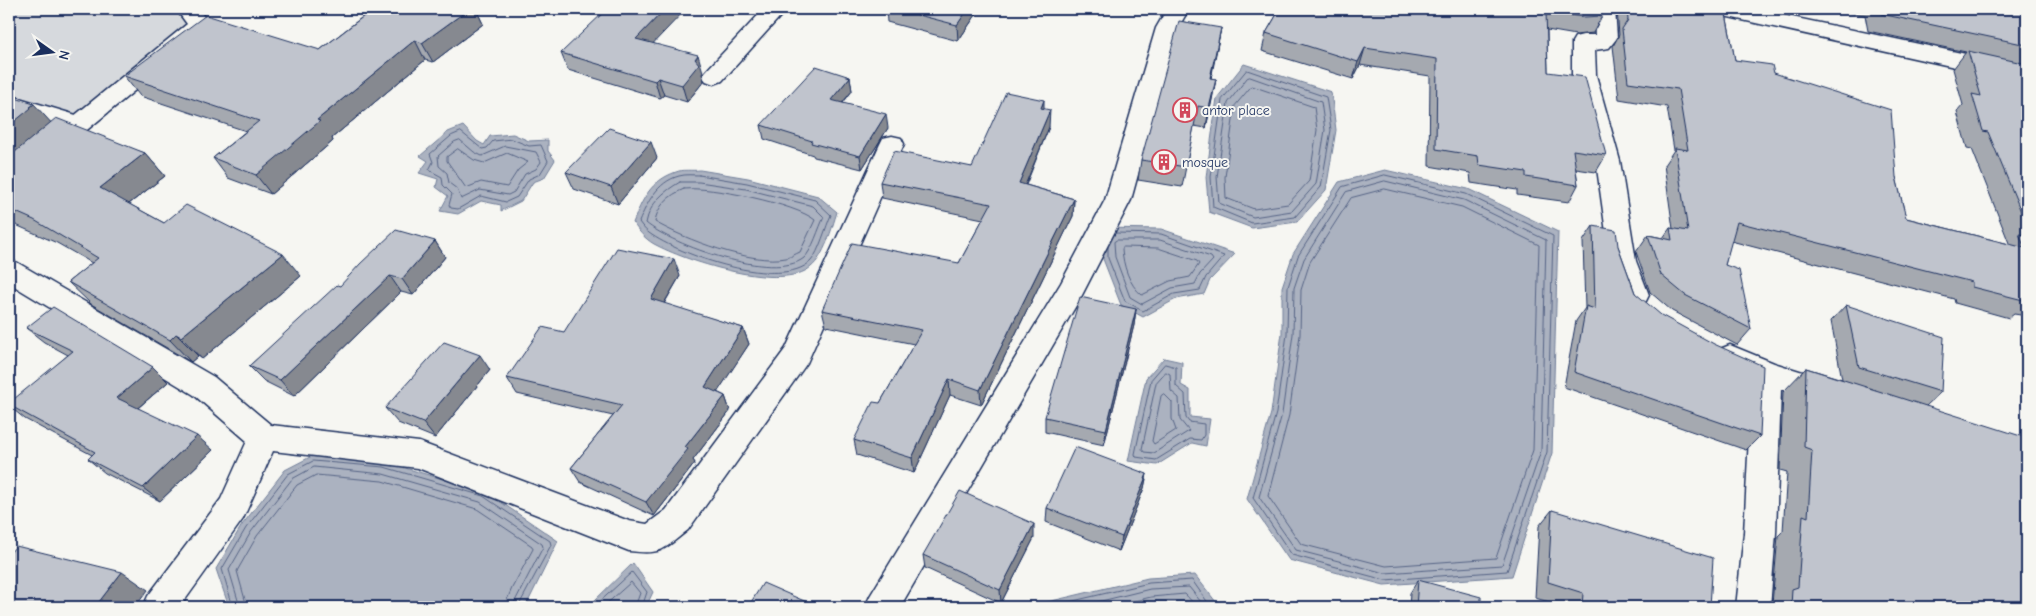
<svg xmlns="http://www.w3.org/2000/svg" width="2036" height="616" font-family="'Comic Neue',sans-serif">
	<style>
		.green { fill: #d6d9dd; stroke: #78849e }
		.water { fill: #abb2c0; stroke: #717e99 }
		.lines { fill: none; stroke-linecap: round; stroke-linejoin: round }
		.shore { stroke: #556385; stroke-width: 1 }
		.pedestrian-casing { stroke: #1b2f5e; stroke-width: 3 }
		.minor-casing { stroke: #1b2f5e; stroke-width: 3 }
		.pedestrian { fill: #f6f6f2; fill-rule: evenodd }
		.minor { fill: #f6f6f2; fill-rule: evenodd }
		.wall { fill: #a5a9b0; stroke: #1b2f5e }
		.shaded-wall { fill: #868990; stroke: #1b2f5e }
		.building { fill: #c0c4cd; stroke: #1b2f5e }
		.labels { text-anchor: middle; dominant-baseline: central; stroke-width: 4; stroke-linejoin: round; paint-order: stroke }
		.poi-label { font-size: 14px; fill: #1b2f5e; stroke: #f6f6f2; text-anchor: start }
	</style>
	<rect width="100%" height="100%" fill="#f6f6f2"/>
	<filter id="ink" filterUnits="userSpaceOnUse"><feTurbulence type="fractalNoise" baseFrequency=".02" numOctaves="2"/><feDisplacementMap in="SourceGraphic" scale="10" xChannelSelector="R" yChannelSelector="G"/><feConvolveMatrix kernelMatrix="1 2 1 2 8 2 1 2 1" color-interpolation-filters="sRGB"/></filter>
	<g filter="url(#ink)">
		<path class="green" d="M 9,9 L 187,9 L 200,25 L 78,124 L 9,103 Z"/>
		<path class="water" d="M 1244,64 L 1331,92 L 1336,130 L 1326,190 L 1297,222 L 1252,228 L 1209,212 L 1206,177 L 1217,98 Z
			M 463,126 L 477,141 L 484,145 L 490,136 L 513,134 L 529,141 L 548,140 L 548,151 L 555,160 L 544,178 L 533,182 L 521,201 L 501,211 L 501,205 L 481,201 L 458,214 L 440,211 L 448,196 L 436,187 L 438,179 L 419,173 L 428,161 L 420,156 L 448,132 Z
			M 700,170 L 748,178 L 818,196 L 837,212 C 832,228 824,257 811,267 C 782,292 689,262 658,246 C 647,241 640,233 633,223 C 642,200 650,181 676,172 C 683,169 692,171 700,170 Z
			M 1385,170 L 1468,189 L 1558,232 L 1552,453 L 1512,576 L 1384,585 L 1289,560 L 1247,499 L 1271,413 L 1282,333 L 1282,287 L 1293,254 L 1339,182 Z
			M 1103,228 L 1161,229 L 1235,254 L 1210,280 L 1204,294 L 1176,299 L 1143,317 L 1121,305 L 1103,259 Z
			M 1164,358 L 1182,362 L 1181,385 L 1190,390 L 1190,417 L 1210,419 L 1206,446 L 1192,443 L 1157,465 L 1128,461 L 1146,378 Z
			M 312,456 L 385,462 L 486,492 L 558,541 L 529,600 L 521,607 L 229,607 L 216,569 L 242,525 L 285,470 Z
			M 633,563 L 653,592 L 646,607 L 583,607 L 592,603 Z
			M 1195,575 L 1216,602 L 1216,607 L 1036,607 L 1035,605 L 1148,578 Z"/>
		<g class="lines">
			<path class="shore" d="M 1247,70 L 1326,97 L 1331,130 L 1321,187 L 1295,217 L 1252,223 L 1213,207 L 1211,177 L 1222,100 Z
				M 1250,77 L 1321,102 L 1325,130 L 1316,184 L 1292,211 L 1253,217 L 1219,203 L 1217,177 L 1228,103 L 1247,78 Z
				M 1252,86 L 1314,107 L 1317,130 L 1309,181 L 1288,204 L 1254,209 L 1226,198 L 1225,177 L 1235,106 Z
				M 461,132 L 482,149 L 487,148 L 493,141 L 512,139 L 529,146 L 541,145 L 548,161 L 540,174 L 529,179 L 517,197 L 506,202 L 481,196 L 458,209 L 451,208 L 449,205 L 452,194 L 443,185 L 442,177 L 429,170 L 433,162 L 430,154 L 451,136 Z
				M 460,140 L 474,152 L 482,156 L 505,146 L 536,152 L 541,162 L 536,169 L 525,174 L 514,192 L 508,195 L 480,190 L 461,199 L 457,189 L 449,183 L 447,173 L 439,166 L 438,156 L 454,142 Z
				M 458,149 L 474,160 L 484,163 L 507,153 L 528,162 L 518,170 L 507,187 L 481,182 L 466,188 L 447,161 L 447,157 Z
				M 699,175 L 747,183 L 815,200 L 831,215 C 826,226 819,252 811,261 C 782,291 679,255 649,233 C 645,230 642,226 639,222 C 647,203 657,182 679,176 C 686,174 692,175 699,175 Z
				M 1385,175 L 1466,194 L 1553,236 L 1547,452 L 1507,571 L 1385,580 L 1292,555 L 1253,498 L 1276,413 L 1287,334 L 1288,287 L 1298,256 L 1342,187 Z
				M 1385,181 L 1464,200 L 1546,240 L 1541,451 L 1502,565 L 1385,573 L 1296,550 L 1259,497 L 1282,414 L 1293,334 L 1294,288 L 1304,259 L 1346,192 Z
				M 680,182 L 699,182 L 746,189 L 813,206 L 824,217 C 819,227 812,251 804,258 C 774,282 672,245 646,223 C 650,203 663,192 680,182 Z
				M 684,189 C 710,186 796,204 815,220 L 800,252 C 795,254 791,257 786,258 C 752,265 684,239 655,222 C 657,206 669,195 684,189 Z
				M 1385,189 L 1462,207 L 1539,245 L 1533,450 L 1496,558 L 1386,566 L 1301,544 L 1268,496 L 1289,415 L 1300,335 L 1301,290 L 1310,262 L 1351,198 Z
				M 1115,233 L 1161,234 L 1224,256 L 1206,277 L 1200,290 L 1174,294 L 1143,311 L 1137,308
				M 1117,240 L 1160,240 L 1211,257 L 1213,260 L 1200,274 L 1195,284 L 1172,288 L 1142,304 L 1130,297 L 1115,257 L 1114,242 Z
				M 1108,247 L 1108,258 L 1125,301 L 1136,307
				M 1124,247 L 1158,248 L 1197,261 L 1199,264 L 1190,277 L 1170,281 L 1142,295 C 1129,285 1123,265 1122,249 Z
				M 1165,364 L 1176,367 L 1176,386 L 1185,394 L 1186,418 L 1189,422 L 1204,424 L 1204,435 L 1201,440 L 1190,439 L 1156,460 L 1136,457 L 1135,454 L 1151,380 Z
				M 1166,372 L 1170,374 L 1171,391 L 1179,398 L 1180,420 L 1189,431 L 1154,453 L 1144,452 L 1142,449 L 1156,383 Z
				M 1164,394 L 1172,402 L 1172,419 L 1176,430 L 1154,444 L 1152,441 L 1161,396 Z
				M 233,607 L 222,569 L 246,528 L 288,474 L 313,461 L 384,467 L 483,496 L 550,541 L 551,545 L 518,607
				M 240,607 L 229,570 L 251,532 L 292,479 L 314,467 L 383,474 L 480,502 L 542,544 L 543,547 L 512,607
				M 247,607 L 237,571 L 257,536 L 297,485 L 316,475 L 382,481 L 477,509 L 532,546 L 533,549 L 512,588 L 504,607
				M 594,607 L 632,572 L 647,592 L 642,607
				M 603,607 L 631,582 L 640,593 L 635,607
				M 1048,607 L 1149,583 L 1192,580 L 1211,607
				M 1077,607 L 1150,589 L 1189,587 L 1205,607
				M 1110,607 L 1151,597 L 1185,594 L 1197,607"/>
			<defs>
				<path id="pedestrian" d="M 9,95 L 86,118 L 90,124 L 86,130 L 78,132 L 9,111 Z"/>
				<path id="minor" d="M 176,9 L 198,9 L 211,25 L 208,30 L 36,172 L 18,189 L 9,192 L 9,169 L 187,24 Z
					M 764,9 L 787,9 L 722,81 L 714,84 L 706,81 L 702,76 L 706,71 Z
					M 1167,9 L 1189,9 L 1178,28 L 1131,200 L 1081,297 L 900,607 L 865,607 L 870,596 L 1061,283 L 1105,200 L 1156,28 Z
					M 1593,9 L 1615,9 L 1617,38 L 1609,48 L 1595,50 L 1596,75 L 1620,161 L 1636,261 L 1649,295 L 1645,303 L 1635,306 L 1625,303 L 1610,261 L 1596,161 L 1572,75 L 1572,42 L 1575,37 L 1583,35 L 1595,35 Z
					M 1713,9 L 1754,9 L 2027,67 L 2027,83 L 1724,16 L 1716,14 Z
					M 892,136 L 901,138 L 904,144 L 807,363 L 688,530 C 662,550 663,555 629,551 L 418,468 L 273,451 L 243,519 L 180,607 L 143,607 L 148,596 L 221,499 L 247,441 L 194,395 L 9,283 L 9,260 L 18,263 L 214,377 L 271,425 L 419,442 L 629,521 L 647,524 L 666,510 L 786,348 L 880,144 L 883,138 Z
					M 1730,345 L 1774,363 L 1838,383 L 1843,392 L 1838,401 L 1828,404 L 1781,389 L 1776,533 L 1770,607 L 1736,607 L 1744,533 L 1752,379 L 1720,365 L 1716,357 L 1720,349 Z"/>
			</defs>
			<use href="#pedestrian" class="pedestrian-casing"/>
			<use href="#minor" class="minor-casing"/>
			<use href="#pedestrian" class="pedestrian"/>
			<use href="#minor" class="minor"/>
		</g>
		<path class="wall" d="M 348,9 L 476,9 L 483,24 L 433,62 L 425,60 L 332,138 L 333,141 L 271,194 L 228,178 L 213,158 L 246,131 L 140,96 L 124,76 L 320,50 L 366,14 Z
			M 886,9 L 980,9 L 958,41 L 887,22 Z
			M 1280,9 L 1601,9 L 1602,16 L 1593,33 L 1576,35 L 1547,30 L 1548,72 L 1606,155 L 1596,172 L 1576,169 L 1578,185 L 1569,202 L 1517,195 L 1517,190 L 1471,183 L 1470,173 L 1429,166 L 1430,76 L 1360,65 L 1353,79 L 1262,51 L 1266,33 Z
			M 1617,9 L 1725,9 L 1735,60 L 1774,73 L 1896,177 L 1906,218 L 2009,244 L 2009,243 L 1972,149 L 1967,148 L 1957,112 L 1963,105 L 1953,69 L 1966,52 L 1868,31 L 1865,15 L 1836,11 L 1835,9 L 2027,9 L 2027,316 L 2014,314 L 2009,318 L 1955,303 L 1954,299 L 1731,241 L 1725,265 L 1751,329 L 1737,345 L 1672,311 L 1650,292 L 1636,252 L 1648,235 L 1663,238 L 1670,228 L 1673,229 L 1664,165 L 1674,150 L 1667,107 L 1619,99 L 1613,46 L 1619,35 Z
			M 1221,28 L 1211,79 L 1216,79 L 1206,128 L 1194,126 L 1182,187 L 1138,180 L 1141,160 Z
			M 653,43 L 703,72 L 702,74 L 704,81 L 687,102 L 664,95 L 660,98 L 568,70 L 561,53 Z
			M 850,77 L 852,91 L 843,103 L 888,128 L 862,169 L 814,157 L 813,155 L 764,139 L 761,125 Z
			M 9,96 L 50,122 L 145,153 L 165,176 L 129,204 L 164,223 L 301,276 L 202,359 L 198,356 L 191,362 L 91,304 L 68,282 L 92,263 L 57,243 L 9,222 Z
			M 1044,109 L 1049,127 L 1026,185 L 1074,199 L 1073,216 L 981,405 L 950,395 L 914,473 L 857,455 L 854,440 L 880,403 L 914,344 L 826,326 L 822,310 L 959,263 L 983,219 L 882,198 L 880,182 L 972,167 Z
			M 657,158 L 618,204 L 574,189 L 566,172 Z
			M 1593,226 L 1618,246 L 1635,293 L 1760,436 L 1746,450 L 1564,387 L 1576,321 L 1585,308 L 1583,241 Z
			M 435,241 L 445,257 L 413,295 L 401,292 L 294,396 L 264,381 L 249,366 L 340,286 Z
			M 680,276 L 664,304 L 743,328 L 749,344 L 717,392 L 725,396 L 730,411 L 693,460 L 695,463 L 654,516 L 580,482 L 571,468 L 613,416 L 517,394 L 507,378 L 564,332 Z
			M 1846,305 L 1941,392 L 1926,406 L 2027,607 L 1768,607 L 1772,604 L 1778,536 L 1783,531 L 1787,472 L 1780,470 L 1783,392 L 1806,368 L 1842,379 L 1831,321 Z
			M 1136,309 L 1134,325 L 1104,445 L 1045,432 L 1045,417 Z
			M 26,328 L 153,367 L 168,382 L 138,408 L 213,450 L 160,501 L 105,473 L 88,459 L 92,455 L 25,419 L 9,406 L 68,355 L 44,342 Z
			M 490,370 L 435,438 L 398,423 L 385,408 Z
			M 1147,474 L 1144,488 L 1119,551 L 1046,522 L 1047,508 Z
			M 1552,510 L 1710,607 L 1567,607 L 1535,598 L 1539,526 Z
			M 1034,538 L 1001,603 L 925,568 L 923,555 Z
			M 1418,580 L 1481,607 L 1409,607 L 1410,593 Z"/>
		<path class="shaded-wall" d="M 469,9 L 476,9 L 483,24 L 433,62 L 422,43 Z
			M 665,9 L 686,9 L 642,55 L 636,39 Z
			M 968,9 L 980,9 L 958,41 L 957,25 Z
			M 1221,28 L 1217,48 L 1206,99 L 1210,78 Z
			M 415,40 L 425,60 L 332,138 L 333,141 L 271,194 L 256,175 L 317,120 Z
			M 1365,48 L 1360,65 L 1353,79 L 1358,62 Z
			M 698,55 L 703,72 L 702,74 L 704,81 L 687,102 L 682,85 Z
			M 850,77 L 852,91 L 833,114 L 831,100 Z
			M 658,78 L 664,95 L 660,98 L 655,81 Z
			M 1216,79 L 1212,100 L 1206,128 L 1209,108 Z
			M 1044,100 L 1044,117 L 1041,108 Z
			M 34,104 L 55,127 L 9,167 L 9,126 Z
			M 1050,110 L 1049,127 L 1019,200 L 1019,183 Z
			M 886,114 L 888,128 L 862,169 L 860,156 Z
			M 651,142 L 657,158 L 618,204 L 611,187 Z
			M 145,153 L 165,176 L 121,210 L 100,188 Z
			M 1074,199 L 1073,216 L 981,405 L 980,390 Z
			M 435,241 L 445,257 L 413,295 L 402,279 Z
			M 283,254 L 301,276 L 202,359 L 181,337 Z
			M 674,259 L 680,276 L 657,315 L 651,299 Z
			M 390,276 L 401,292 L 294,396 L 280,380 Z
			M 1136,309 L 1134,325 L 1104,445 L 1106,430 Z
			M 743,328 L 749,344 L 711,402 L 705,387 Z
			M 176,334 L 198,356 L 191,362 L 170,340 Z
			M 480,355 L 490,370 L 435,438 L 423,423 Z
			M 153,367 L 168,382 L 133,412 L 117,398 Z
			M 949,379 L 950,395 L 914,473 L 912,458 Z
			M 725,396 L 730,411 L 693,460 L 695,463 L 654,516 L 646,502 L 685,447 Z
			M 197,436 L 213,450 L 160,501 L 143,488 Z
			M 9,455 L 13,458 L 9,462 Z
			M 1147,474 L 1144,488 L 1119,551 L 1122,537 Z
			M 1034,524 L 1034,538 L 1001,603 L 1000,590 Z
			M 122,572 L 148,590 L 135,607 L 95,607 Z"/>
		<path class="building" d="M 373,9 L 469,9 L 422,43 L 415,40 L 317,120 L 320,121 L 256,175 L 213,158 L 259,121 L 124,76 L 206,15 L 320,50 Z
			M 607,9 L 665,9 L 636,39 L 698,55 L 695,59 L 699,64 L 682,85 L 658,78 L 655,81 L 561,53 Z
			M 895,9 L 968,9 L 957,25 Z
			M 1280,9 L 1601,9 L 1602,16 L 1584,17 L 1546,12 L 1548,72 L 1585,77 L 1606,155 L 1573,150 L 1578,185 L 1526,177 L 1526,172 L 1479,165 L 1478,156 L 1436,149 L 1437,59 L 1365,48 L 1358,62 L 1266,33 Z
			M 1627,9 L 1725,9 L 1735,60 L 1772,65 L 1774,73 L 1891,110 L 1896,177 L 1906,218 L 2025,248 L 2019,234 L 2027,236 L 2027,301 L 1972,287 L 1972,282 L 1737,222 L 1725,265 L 1739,270 L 1751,329 L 1685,295 L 1661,275 L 1648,235 L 1672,240 L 1670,228 L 1688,231 L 1675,148 L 1688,150 L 1678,89 L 1628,82 L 1622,29 L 1628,20 Z
			M 1880,9 L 2027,9 L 2027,45 L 1881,14 Z
			M 1179,21 L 1221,28 L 1210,78 L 1216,79 L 1209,108 L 1198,106 L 1186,167 L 1141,160 Z
			M 1968,51 L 2027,64 L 2027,226 L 1988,132 L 1983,131 L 1972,94 L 1981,96 Z
			M 816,66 L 850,77 L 831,100 L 886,114 L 860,156 L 811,143 L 812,141 L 761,125 Z
			M 1006,92 L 1044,100 L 1041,108 L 1050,110 L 1019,183 L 1074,199 L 980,390 L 949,379 L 912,458 L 854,440 L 873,402 L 880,403 L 922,330 L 822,310 L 852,243 L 959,263 L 991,204 L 880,182 L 894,151 L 972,167 Z
			M 9,96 L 34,104 L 30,107 L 31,108 L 9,126 Z
			M 56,118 L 145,153 L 100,188 L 164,223 L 186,205 L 283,254 L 181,337 L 176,334 L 170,340 L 68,282 L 98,258 L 34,220 L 9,209 L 9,157 Z
			M 609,128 L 651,142 L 611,187 L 566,172 Z
			M 1593,226 L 1616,230 L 1618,246 L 1635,293 L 1661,315 L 1714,344 L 1763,366 L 1760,436 L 1574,372 L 1586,306 L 1595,309 Z
			M 396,230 L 435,241 L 402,279 L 390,276 L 280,380 L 249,366 L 337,285 L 340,286 L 360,264 Z
			M 617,248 L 674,259 L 651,299 L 743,328 L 705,387 L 725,396 L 685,447 L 688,449 L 646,502 L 571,468 L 622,405 L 507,378 L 542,327 L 564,332 Z
			M 1080,297 L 1136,309 L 1106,430 L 1045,417 Z
			M 1846,305 L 1944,337 L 1941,392 L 1859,367 Z
			M 53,307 L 153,367 L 117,398 L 197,436 L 143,488 L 88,459 L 95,452 L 9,405 L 9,403 L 73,351 L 26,328 Z
			M 444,342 L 480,355 L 423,423 L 385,408 Z
			M 1806,368 L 2027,438 L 2027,607 L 1791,607 L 1792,589 L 1798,587 L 1803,515 L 1808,517 L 1812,450 L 1804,447 Z
			M 1075,447 L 1147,474 L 1122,537 L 1047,508 Z
			M 960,491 L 1034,524 L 1000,590 L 923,555 Z
			M 1552,510 L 1713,558 L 1710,607 L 1582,607 L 1583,593 L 1548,582 Z
			M 16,546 L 122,572 L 95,607 L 9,607 L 9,554 Z
			M 1418,580 L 1481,597 L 1481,607 L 1416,607 Z
			M 763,583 L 818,607 L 748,607 Z"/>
	</g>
	<defs>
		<symbol id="building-ring" viewBox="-11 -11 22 22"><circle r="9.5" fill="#f6f6f2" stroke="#d1495b" stroke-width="1.5"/><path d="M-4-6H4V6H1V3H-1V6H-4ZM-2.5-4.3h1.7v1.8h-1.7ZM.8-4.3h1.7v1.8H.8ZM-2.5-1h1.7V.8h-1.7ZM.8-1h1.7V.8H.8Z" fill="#d1495b"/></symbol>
	</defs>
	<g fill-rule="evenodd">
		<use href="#building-ring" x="1171" y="96" width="28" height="28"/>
		<use href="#building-ring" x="1150" y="148" width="28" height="28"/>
	</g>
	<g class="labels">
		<g class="poi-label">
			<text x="1202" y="110">antor place</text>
			<text x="1182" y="162">mosque</text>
		</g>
	</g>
	<rect width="2036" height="616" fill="none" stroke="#f6f6f2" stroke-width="30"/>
	<rect x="15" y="15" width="2006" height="586" fill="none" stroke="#1b2f5e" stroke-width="2" filter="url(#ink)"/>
	<g transform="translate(52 52) rotate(104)" stroke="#f6f6f2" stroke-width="4" paint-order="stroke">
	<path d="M0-4L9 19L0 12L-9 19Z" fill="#1b2f5e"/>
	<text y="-8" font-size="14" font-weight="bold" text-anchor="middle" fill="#1b2f5e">N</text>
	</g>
</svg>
